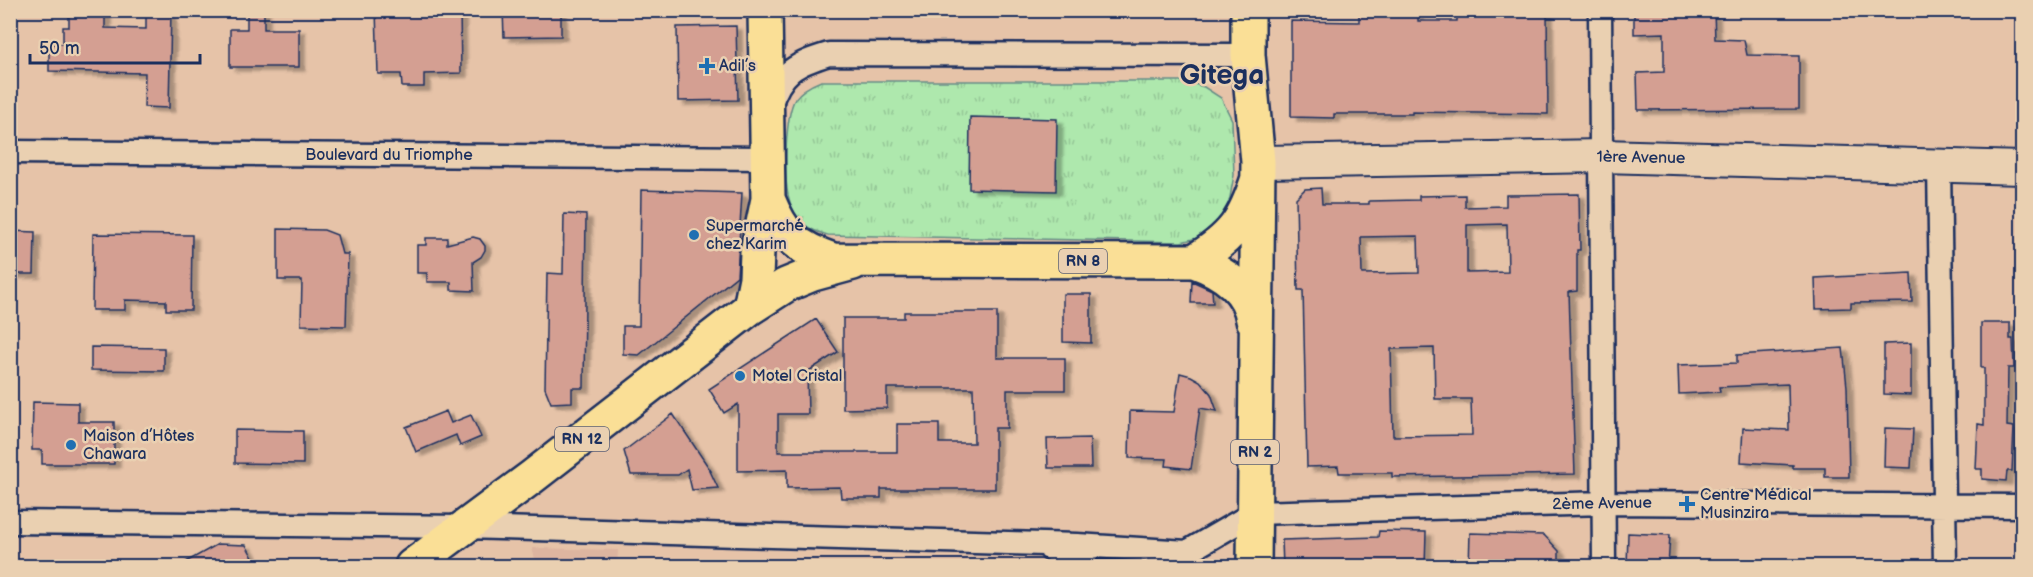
<svg xmlns="http://www.w3.org/2000/svg" width="2033" height="577" font-family="'Balsamiq Sans',sans-serif">
	<style>
		.built { fill: #ddb5a0 }
		.park { fill: url(#park-tufts); stroke: #648c86; stroke-width: 1.5 }
		.building { fill: #d49f92; stroke: #1b2f5e; stroke-width: 1.5; fill-rule: evenodd; filter: url(#shadow) }
		.lines { fill: none; stroke-linecap: round; stroke-linejoin: round }
		.minor-casing { stroke: #1b2f5e; stroke-width: 27 }
		.secondary-casing { stroke: #1b2f5e; stroke-width: 36 }
		.primary-casing { stroke: #1b2f5e; stroke-width: 38 }
		.minor { stroke: #ead0b1; stroke-width: 22 }
		.secondary { stroke: #ead0b1; stroke-width: 32 }
		.primary { stroke: #fadf96; stroke-width: 33 }
		.poi-dot { fill: #1f6fb2; stroke: #ead0b1; stroke-width: 2 }
		.labels { text-anchor: middle; dominant-baseline: central; stroke-width: 5; stroke-linejoin: round; paint-order: stroke }
		.shield { fill: #ead0b1; stroke: #595f77; stroke-width: 1.5 }
		.shield-label { font-size: 15px; font-weight: bold; fill: #1b2f5e }
		.poi-label { font-size: 16px; fill: #1b2f5e; stroke: #ead0b1; text-anchor: start }
		.street-label { font-size: 16px; fill: #1b2f5e; stroke: #ead0b1 }
		.town-label { font-size: 28px; font-weight: bold; fill: #1b2f5e; stroke: #ead0b1 }
	</style>
	<defs>
		<pattern id="park-tufts" width="24" height="20" patternUnits="userSpaceOnUse" patternTransform="scale(1.5)"><rect width="24" height="20" fill="#aee8ad"/><path d="M3 7l-1-3M5 7V3M7 7l1-3M15 17l-1-3M17 17v-4M19 17l1-3" fill="none" stroke="#95c797"/></pattern>
		<filter id="shadow"><feDropShadow dx="6" dy="4" stdDeviation="1.5" flood-color="#0004"/></filter>
	</defs>
	<rect width="100%" height="100%" fill="#e6c3a8"/>
	<filter id="ink" filterUnits="userSpaceOnUse"><feTurbulence type="fractalNoise" baseFrequency=".0167" numOctaves="2"/><feDisplacementMap in="SourceGraphic" scale="12" xChannelSelector="R" yChannelSelector="G"/><feConvolveMatrix kernelMatrix="1 2 1 2 8 2 1 2 1" color-interpolation-filters="sRGB"/></filter>
	<g filter="url(#ink)">
		<path class="built" d="M 532,548 L 618,550 L 617,566 L 537,566 Z"/>
		<path class="park" d="M 821,81 L 1185,81 L 1204,87 L 1221,98 L 1232,120 L 1234,175 L 1229,203 L 1217,224 L 1197,238 L 1181,242 L 828,235 C 818,232 807,229 800,220 C 793,213 790,204 788,195 C 784,176 785,116 795,99 C 801,90 811,85 821,81 Z"/>
		<path class="building" d="M 69,10 L 105,10 L 105,28 L 146,29 L 146,10 L 171,10 L 169,108 L 144,107 L 145,73 L 49,71 L 49,44 L 63,44 L 63,27 L 69,27 Z
			M 247,10 L 264,10 L 264,29 L 299,29 L 299,67 L 230,67 L 230,29 L 247,29 Z
			M 376,10 L 460,10 L 461,73 L 424,74 L 424,87 L 402,87 L 401,74 L 378,74 Z
			M 503,10 L 561,10 L 561,36 L 504,37 Z
			M 1457,10 L 1547,10 L 1548,114 L 1412,112 L 1412,114 L 1334,114 L 1334,118 L 1291,117 L 1291,21 L 1359,22 L 1359,14 L 1418,15 L 1418,21 L 1457,21 Z
			M 1634,10 L 1714,10 L 1715,39 L 1744,40 L 1747,55 L 1799,56 L 1799,109 L 1638,110 L 1637,73 L 1664,72 L 1664,33 L 1634,34 Z
			M 736,26 L 738,100 L 678,101 L 677,27 Z
			M 970,117 L 1057,119 L 1056,191 L 969,189 Z
			M 1321,188 L 1322,204 L 1369,204 L 1369,201 L 1419,200 L 1419,196 L 1465,195 L 1465,207 L 1506,206 L 1506,195 L 1579,194 L 1580,250 L 1577,250 L 1577,291 L 1569,292 L 1575,474 L 1392,477 L 1392,473 L 1339,473 L 1338,466 L 1307,467 L 1303,290 L 1298,290 L 1296,198 L 1305,189 ZM 1507,224 L 1508,272 L 1467,273 L 1467,225 ZM 1418,236 L 1419,273 L 1362,274 L 1361,237 ZM 1434,348 L 1435,399 L 1471,399 L 1472,435 L 1393,436 L 1391,349 Z
			M 641,190 L 742,193 L 737,276 L 639,355 L 623,354 L 623,326 L 639,326 Z
			M 564,214 L 586,215 L 584,388 L 572,388 L 572,402 L 551,403 L 545,388 L 547,273 L 563,274 Z
			M 278,229 L 324,230 L 337,235 L 342,254 L 348,254 L 346,326 L 301,325 L 302,280 L 278,280 Z
			M 10,231 L 35,232 L 34,274 L 10,274 Z
			M 93,234 L 192,235 L 191,310 L 166,310 L 166,301 L 125,300 L 125,310 L 92,310 Z
			M 473,237 L 480,239 L 485,246 L 485,250 L 481,257 L 473,262 L 474,291 L 451,290 L 451,282 L 427,282 L 427,273 L 417,273 L 417,245 L 426,245 L 426,238 L 447,238 L 447,244 Z
			M 1911,273 L 1912,302 L 1851,303 L 1851,308 L 1816,309 L 1815,278 Z
			M 1192,281 L 1212,290 L 1213,303 L 1191,303 Z
			M 1063,294 L 1091,294 L 1091,343 L 1063,342 Z
			M 904,312 L 997,312 L 997,358 L 1065,358 L 1065,390 L 1007,390 L 1007,428 L 995,428 L 995,489 L 881,489 L 881,498 L 841,498 L 840,487 L 787,488 L 787,470 L 738,471 L 738,404 L 724,413 L 709,389 L 816,319 L 838,352 L 807,372 L 808,414 L 778,414 L 778,452 L 897,452 L 897,424 L 939,424 L 939,443 L 974,443 L 973,388 L 887,388 L 887,408 L 843,409 L 843,318 L 904,318 Z
			M 1981,323 L 2010,323 L 2010,339 L 2013,339 L 2014,368 L 2008,368 L 2007,426 L 2014,427 L 2012,471 L 2007,471 L 2006,481 L 1982,479 L 1982,469 L 1976,469 L 1978,424 L 1984,425 L 1984,368 L 1981,368 Z
			M 1911,343 L 1911,395 L 1884,394 L 1884,344 Z
			M 91,347 L 164,348 L 164,371 L 91,370 Z
			M 1843,348 L 1847,387 L 1849,477 L 1825,477 L 1825,468 L 1793,468 L 1793,465 L 1741,462 L 1743,428 L 1789,430 L 1788,384 L 1719,387 L 1720,392 L 1679,394 L 1678,365 L 1737,363 L 1737,355 Z
			M 1180,373 L 1191,376 L 1200,381 L 1211,394 L 1217,411 L 1200,408 L 1191,469 L 1166,466 L 1167,459 L 1129,458 L 1130,411 L 1174,412 Z
			M 33,402 L 78,403 L 78,422 L 114,422 L 114,464 L 42,464 L 42,450 L 32,450 Z
			M 446,411 L 451,423 L 471,415 L 481,437 L 460,446 L 456,435 L 416,452 L 406,427 Z
			M 673,414 L 711,471 L 710,471 L 718,488 L 692,490 L 687,469 L 678,475 L 631,475 L 624,451 Z
			M 1885,428 L 1913,429 L 1911,468 L 1884,467 Z
			M 235,430 L 303,431 L 303,464 L 235,463 Z
			M 1090,438 L 1091,468 L 1048,468 L 1047,439 Z
			M 1379,531 L 1426,532 L 1425,567 L 1350,567 L 1344,561 L 1318,562 L 1318,567 L 1283,567 L 1282,540 L 1378,537 Z
			M 1470,533 L 1544,535 L 1559,551 L 1559,567 L 1469,567 Z
			M 1628,533 L 1670,535 L 1668,567 L 1627,567 Z
			M 218,544 L 246,545 L 258,567 L 177,567 Z"/>
		<g class="lines">
			<defs>
				<path id="minor" d="M 1600,10 L 1604,566
					M 770,106 C 781,71 796,64 829,54 L 1248,55
					M 10,152 L 768,158
					M 1939,165 L 1945,566
					M 10,522 L 464,527 L 1077,545 L 1187,552 L 1254,513 L 1605,503 L 2022,506
					M 1050,549 L 1076,559 L 1087,566"/>
				<path id="secondary" d="M 1258,162 L 1602,156 L 2022,168"/>
				<path id="primary" d="M 1248,10 L 1248,55 L 1258,162 L 1254,566
					M 768,199 C 783,236 795,247 833,260 L 1194,261 C 1233,237 1244,221 1258,178
					M 1194,261 C 1222,271 1249,289 1253,320
					M 750,308 L 756,278 L 757,252 L 768,199 L 765,10
					M 412,566 L 532,477 L 750,308 L 786,285 L 813,274 L 853,263"/>
			</defs>
			<use href="#minor" class="minor-casing"/>
			<use href="#secondary" class="secondary-casing"/>
			<use href="#primary" class="primary-casing"/>
			<use href="#minor" class="minor"/>
			<use href="#secondary" class="secondary"/>
			<use href="#primary" class="primary"/>
		</g>
	</g>
	<g class="poi-dot">
		<path d="M704 57h6v6h6v6h-6v6h-6v-6h-6v-6h6z"/>
		<circle cx="694" cy="235" r="6"/>
		<circle cx="740" cy="376" r="6"/>
		<circle cx="71" cy="445" r="6"/>
		<path d="M1684 495h6v6h6v6h-6v6h-6v-6h-6v-6h6z"/>
	</g>
	<g class="labels">
		<g class="shield">
			<rect x="1059" y="249" width="48" height="24" rx="4.5"/>
			<rect x="555" y="427" width="54" height="24" rx="4.5"/>
			<rect x="1231" y="440" width="48" height="24" rx="4.5"/>
		</g>
		<g class="shield-label">
			<text x="1083" y="261">RN 8</text>
			<text x="582" y="439">RN 12</text>
			<text x="1255" y="452">RN 2</text>
		</g>
		<g class="poi-label">
			<text x="719" y="66">Adil’s</text>
			<text x="706" y="226">Supermarché<tspan x="706" dy="18">chez Karim</tspan></text>
			<text x="752" y="376">Motel Cristal</text>
			<text x="83" y="436">Maison d’Hôtes<tspan x="83" dy="18">Chawara</tspan></text>
			<text x="1700" y="495">Centre Médical<tspan x="1700" dy="18">Musinzira</tspan></text>
		</g>
		<g class="street-label">
			<text x="389" y="155">Boulevard du Triomphe</text>
			<text transform="translate(1641 158) rotate(1)">1ère Avenue</text>
			<text transform="translate(1602 504) rotate(-1)">2ème Avenue</text>
		</g>
		<g class="town-label">
			<text x="1222" y="75">Gitega</text>
		</g>
	</g>
	<rect width="2033" height="577" fill="none" stroke="#ead0b1" stroke-width="36"/>
	<rect x="18" y="18" width="1997" height="541" fill="none" stroke="#1b2f5e" stroke-width="2" filter="url(#ink)"/>
	<path d="M30 54v9h170v-9" fill="none" stroke="#1b2f5e" stroke-width="3"/>
	<text x="39" y="54" font-size="18" fill="#1b2f5e" stroke="#ead0b1" stroke-width="4.5" paint-order="stroke">50 m</text>
</svg>
